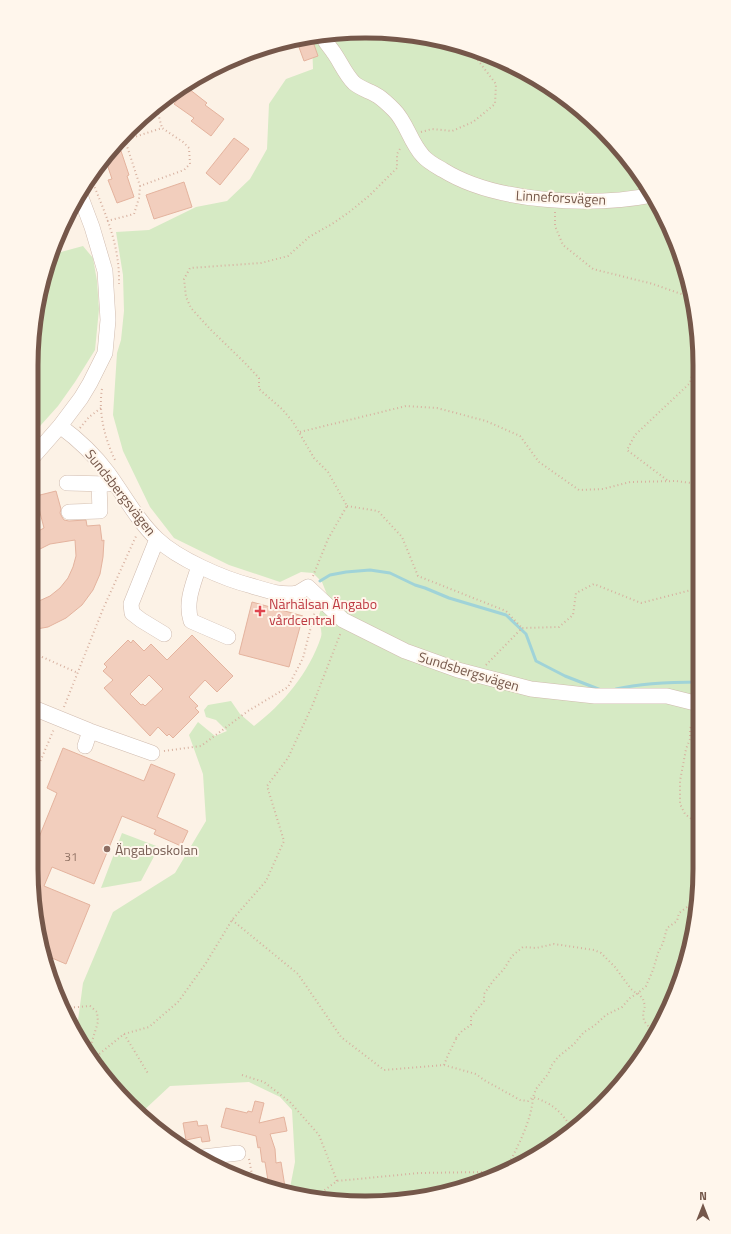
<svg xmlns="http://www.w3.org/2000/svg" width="731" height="1234" font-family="'Titillium Web',sans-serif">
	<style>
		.green { fill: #d6eac4 }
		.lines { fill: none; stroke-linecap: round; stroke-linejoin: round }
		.stream { stroke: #a0d3d8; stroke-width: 3 }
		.building { fill: #f2cebd; stroke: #e4b39e; fill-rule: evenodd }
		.minor-casing { stroke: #d0bbae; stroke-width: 16 }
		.path { stroke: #d7b1a0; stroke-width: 2; stroke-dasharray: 1 3; stroke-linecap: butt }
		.minor { stroke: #fff; stroke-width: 15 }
		.health-dot { fill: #e0444e; stroke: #fff6ec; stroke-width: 1.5 }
		.education-dot { fill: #8d6e63; stroke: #fff6ec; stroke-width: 1.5 }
		.labels { text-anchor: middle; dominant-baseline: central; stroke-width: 4; stroke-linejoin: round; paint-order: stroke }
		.number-label { font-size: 12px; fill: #947567 }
		.street-label { font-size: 14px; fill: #75574a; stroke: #fff6ec }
		.health-label { font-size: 14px; fill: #be3a42; stroke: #fff6ec; text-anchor: start }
		.education-label { font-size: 14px; fill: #785e54; stroke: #fff6ec; text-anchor: start }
		.rim { fill: none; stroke: #75574a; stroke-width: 5 }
	</style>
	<rect width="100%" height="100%" fill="#fcf2e6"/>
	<path class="green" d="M 365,31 L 431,37 L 493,56 L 551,87 L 602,129 L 655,198 L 682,258 L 699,343 L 699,891 L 682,976 L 644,1054 L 586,1120 L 493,1178 L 432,1192 L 429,1191 L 376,1201 L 289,1193 L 295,1162 L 292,1110 L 280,1097 L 249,1082 L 170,1086 L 142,1112 L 100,1072 L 77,1028 L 83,983 L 113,912 L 175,873 L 206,821 L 203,774 L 189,735 L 198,722 L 215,736 L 227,731 L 216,720 L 206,717 L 204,710 L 208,705 L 231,701 L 240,714 L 254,726 C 283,704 309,673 321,637 C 323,630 318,623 319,616 C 320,610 325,603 328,597 L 322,582 L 313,573 L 301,572 L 280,582 L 229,565 L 174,538 L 150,507 L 123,451 L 113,415 L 117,353 L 121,340 L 124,311 L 123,275 L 116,232 L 149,230 L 196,207 L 227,201 L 250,179 L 267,149 L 269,104 L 286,79 L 313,69 L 312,41 L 319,36 Z
		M 83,246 L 93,258 L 97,281 L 99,309 L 95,350 L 75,382 L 58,406 L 32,435 L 32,343 L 49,258 L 50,255 Z
		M 122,833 L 159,847 L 141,881 L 101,888 Z"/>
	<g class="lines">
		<path class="stream" d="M 320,581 L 330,575 L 346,572 L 370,570 L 390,573 L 415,585 L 425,588 L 449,598 L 506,615 L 526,634 L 536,661 L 565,676 L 601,690
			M 616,689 C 642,683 672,682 699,682"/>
	</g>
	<path class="building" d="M 311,36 L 318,56 L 304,61 L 296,39 Z
		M 197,78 L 189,89 L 207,103 L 205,105 L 224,119 L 211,136 L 191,121 L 194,118 L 174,104 L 177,100 L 170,95 L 179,88 Z
		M 234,138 L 249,149 L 220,185 L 206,173 Z
		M 116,145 L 118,152 L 121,151 L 129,175 L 127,176 L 134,197 L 117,203 L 108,180 L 112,179 L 105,158 Z
		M 184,182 L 192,207 L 154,219 L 146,195 Z
		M 56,491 L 61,509 L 60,513 L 62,517 L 64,520 L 69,521 L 86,520 L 87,526 L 100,525 L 102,541 L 104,540 L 103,557 L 100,574 L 93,590 L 82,605 L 66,618 L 48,627 L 31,630 L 31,602 L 39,601 L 50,596 L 60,588 L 68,578 L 73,567 L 76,556 L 75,540 L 50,544 L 38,550 L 31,556 L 31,535 L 44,528 L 38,505 L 32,506 L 32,497 Z
		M 252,602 L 303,616 L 289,667 L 239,654 Z
		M 192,635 L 233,676 L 217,692 L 205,680 L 189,697 L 198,706 L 195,708 L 199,712 L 173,738 L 169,734 L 167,736 L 158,727 L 150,736 L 104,688 L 113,680 L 103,671 L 107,667 L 104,664 L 128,640 L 131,643 L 133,640 L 144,651 L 151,644 L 167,660 ZM 149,675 L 163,689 L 145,706 L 143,704 L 141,705 L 130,694 Z
		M 63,748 L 144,781 L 151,764 L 175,774 L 157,817 L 188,831 L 181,846 L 154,834 L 156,830 L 122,816 L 94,884 L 52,867 L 44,886 L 90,905 L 66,964 L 45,955 L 31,868 L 31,857 L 57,793 L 47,788 Z
		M 255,1101 L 264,1103 L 259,1123 L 284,1117 L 287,1131 L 270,1134 L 275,1149 L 276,1163 L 281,1162 L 285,1187 L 273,1189 L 269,1187 L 265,1162 L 262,1162 L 260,1147 L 258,1148 L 256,1136 L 221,1127 L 226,1108 L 247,1113 L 248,1111 L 252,1112 Z
		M 197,1121 L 198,1126 L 207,1125 L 210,1141 L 202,1142 L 201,1137 L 186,1140 L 183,1123 Z"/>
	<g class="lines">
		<defs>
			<path id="minor" d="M 322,35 C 325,42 330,47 334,53 C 341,63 345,74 354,83 C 361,89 370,91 378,96 C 384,100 389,105 394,110 C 407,123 410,142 423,156 C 428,162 436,166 443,170 C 496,203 592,207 653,195
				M 60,426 C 79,440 94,454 108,473 C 124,495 137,520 157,539 C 178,559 224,579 252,586 C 265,590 282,596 297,593 C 300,592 304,589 308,587 L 343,620 L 405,651 L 458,670 L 531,689 L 595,696 L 667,696 L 699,704
				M 32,458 L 60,426 L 81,398 L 90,383 L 105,353 L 108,320 L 105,271 L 92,227 L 80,195
				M 67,483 L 108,484
				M 69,512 L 100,511 L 99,484
				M 157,539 L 131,604 L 132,613 L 141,620 L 164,634
				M 199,566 C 193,585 185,602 191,621 L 228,637
				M 31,707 L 90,731 L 152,753
				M 85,746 L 90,731
				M 203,1157 L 238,1153"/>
		</defs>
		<use href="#minor" class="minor-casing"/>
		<path class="path" d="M 156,106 L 162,128
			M 421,132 L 432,129 L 452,131 L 473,122 L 495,104 L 496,84 L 477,59 L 474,51
			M 122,137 L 125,140 L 140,186 L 184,170 L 190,164 L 189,148 L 183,142 L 162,128 L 125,140
			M 90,176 C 105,213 120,244 119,284
			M 555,212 L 555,226 L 563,245 L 593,269 L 653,284 L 687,296 L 691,301
			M 107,221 L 134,214 L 139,198 L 140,186
			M 102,389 C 98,413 105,440 116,462
			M 80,428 L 89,417 L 101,408
			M 300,432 L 406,406 L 437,408 L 486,421 L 520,436 L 539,462 L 579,490 L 603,489 L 630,482 L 676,481 L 699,484
			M 667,480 L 627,450 L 635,435 L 690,383 L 698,349 L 699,341
			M 347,506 L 378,511 L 402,537 L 418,576 L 506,611 L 522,628
			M 313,576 L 328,539 L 347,506 L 328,472 L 314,458 L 293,422 L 282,409 L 259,389 L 259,378 L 245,363 L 210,329 L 191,308 L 186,297 L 184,279 L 190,268 L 261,263 L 288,256 L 309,237 L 332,224 L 348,213 L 369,196 L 397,168 L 397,154 L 401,147
			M 31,652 L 78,673
			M 486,665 L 522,628 L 559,627 L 573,615 L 576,593 L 594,584 L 641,603 L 699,588
			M 64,707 L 103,609 L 137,534
			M 695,716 L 690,729 L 690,739 L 686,749 L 680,781 L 680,804 L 685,814 L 699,825
			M 164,751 L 201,746 L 248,711 L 288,687 L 303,658 L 315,611
			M 31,783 L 54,729
			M 232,920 L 298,974 L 341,1037 L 384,1070 L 444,1065 L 476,1074 L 484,1080 L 520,1100 L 528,1101 L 533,1097 L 536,1089 L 548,1074 L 552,1065 L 558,1057 L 574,1044 L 584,1032 L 594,1026 L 606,1015 L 622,1007 L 630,998 L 638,993 L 646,986 L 653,970 L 658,953 L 663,943 L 667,928 L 677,921 L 679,913 L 698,899
			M 638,993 L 643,999 L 645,1006 L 643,1014 L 644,1021 L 654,1033
			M 66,1008 L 90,1006 L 97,1012 L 98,1022 L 89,1051
			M 124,1034 L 149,1075
			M 456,1038 L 462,1031 L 471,1025 L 471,1017 L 484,1001 L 484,994 L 493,981 L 504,969 L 512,956 L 523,947 L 536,948 L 554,944 L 594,950 L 601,953 L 615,967 L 631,989 L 637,994
			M 94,1060 L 98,1055 L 124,1034 L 149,1027 L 178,1002 L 206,963 L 232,920 L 266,881 L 284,841 L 267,786 L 288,758 L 313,704 L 341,632
			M 444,1065 L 448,1055 L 457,1037
			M 242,1075 L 264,1082 L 290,1102 L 319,1135 L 337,1181
			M 249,1159 L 253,1180
			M 505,1170 C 516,1151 532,1120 533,1097 C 553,1104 561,1111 572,1129
			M 318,1195 L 337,1181 L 419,1173 L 485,1172 L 501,1173"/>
		<use href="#minor" class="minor"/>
	</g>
	<path class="health-dot" d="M258 605h4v4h4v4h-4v4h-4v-4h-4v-4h4z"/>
	<circle class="education-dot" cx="107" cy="849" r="4"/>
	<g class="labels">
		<g class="number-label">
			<text x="71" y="856">31</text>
		</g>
		<g class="street-label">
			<text transform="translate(561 197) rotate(3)">Linneforsvägen</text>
			<text transform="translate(121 492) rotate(52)">Sundsbergsvägen</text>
			<text transform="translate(469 671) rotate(17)">Sundsbergsvägen</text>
		</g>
		<g class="health-label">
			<text x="269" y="603">Närhälsan Ängabo<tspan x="269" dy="16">vårdcentral</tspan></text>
		</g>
		<g class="education-label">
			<text x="115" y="849">Ängaboskolan</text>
		</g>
	</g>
	<path d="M0 0H731V1234H0ZM365 38H366A327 327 0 0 1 693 365V869A327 327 0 0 1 366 1196H365A327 327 0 0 1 38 869V365A327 327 0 0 1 365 38Z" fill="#fff6ec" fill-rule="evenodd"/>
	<path class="rim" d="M365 38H366A327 327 0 0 1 693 365V869A327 327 0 0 1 366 1196H365A327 327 0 0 1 38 869V365A327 327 0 0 1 365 38Z"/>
	<g transform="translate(703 1206)" stroke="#fff6ec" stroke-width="3" paint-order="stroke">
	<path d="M0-3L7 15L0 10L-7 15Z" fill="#75574a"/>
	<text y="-6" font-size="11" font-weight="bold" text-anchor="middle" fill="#75574a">N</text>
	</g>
</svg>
